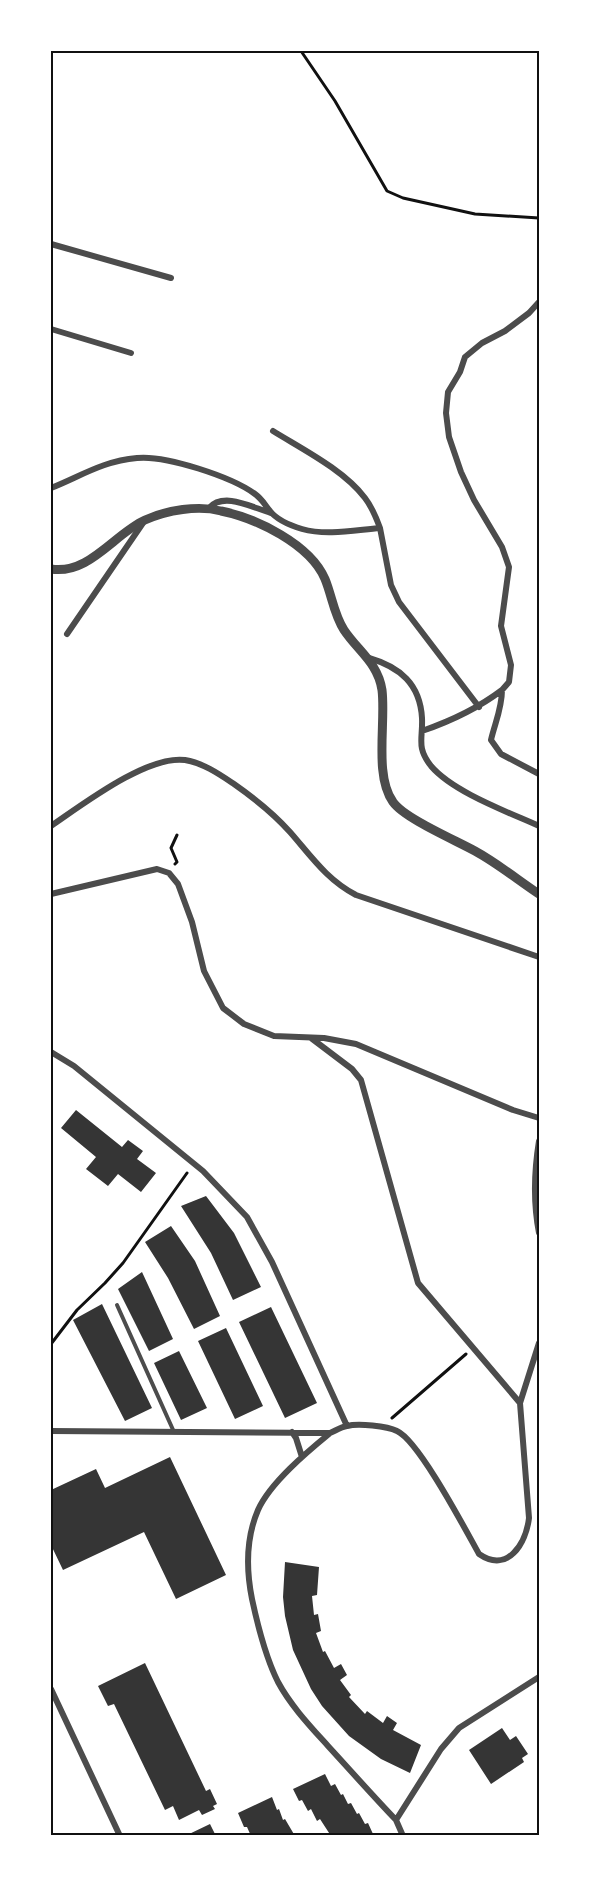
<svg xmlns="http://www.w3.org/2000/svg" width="590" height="1887" font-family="'Roboto Condensed',sans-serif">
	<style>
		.building { fill: #353535 }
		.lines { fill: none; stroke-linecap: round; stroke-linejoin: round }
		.path { stroke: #111; stroke-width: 3 }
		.service { stroke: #4c4c4c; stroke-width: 4 }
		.minor { stroke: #4c4c4c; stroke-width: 6 }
		.tertiary { stroke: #4c4c4c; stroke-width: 9 }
		.neatline { fill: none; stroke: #111; stroke-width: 2 }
	</style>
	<rect width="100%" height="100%" fill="#fff"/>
	<path class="building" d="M 76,1110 L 122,1147 L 128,1140 L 143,1151 L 137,1159 L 156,1173 L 141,1192 L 118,1174 L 108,1186 L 86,1169 L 96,1157 L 61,1128 Z
		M 206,1196 L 234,1233 L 261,1287 L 233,1300 L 211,1253 L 181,1206 Z
		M 171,1226 L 195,1261 L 220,1316 L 194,1329 L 168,1278 L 145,1242 Z
		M 142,1272 L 173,1339 L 149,1351 L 118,1289 Z
		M 102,1304 L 152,1408 L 125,1421 L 73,1320 Z
		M 271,1307 L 317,1403 L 285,1418 L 239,1322 Z
		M 226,1328 L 263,1406 L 235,1419 L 198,1341 Z
		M 179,1351 L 207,1408 L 181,1420 L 154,1363 Z
		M 170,1457 L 226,1575 L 176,1599 L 144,1532 L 63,1570 L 51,1545 L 51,1490 L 96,1469 L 105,1488 Z
		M 285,1562 L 319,1567 L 317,1595 L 312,1596 L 314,1615 L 318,1614 L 321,1631 L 316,1633 L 323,1652 L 325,1651 L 334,1668 L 341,1664 L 347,1675 L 340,1680 L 351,1695 L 349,1697 L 365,1714 L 367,1711 L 383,1723 L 387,1716 L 397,1723 L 393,1730 L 421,1745 L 410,1773 L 381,1759 L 349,1736 L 322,1706 L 311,1689 L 293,1650 L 285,1616 L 283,1597 Z
		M 145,1663 L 206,1791 L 210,1789 L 217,1804 L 213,1806 L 215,1809 L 202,1815 L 199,1810 L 179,1820 L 173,1806 L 165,1810 L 114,1704 L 108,1706 L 98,1686 Z
		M 502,1728 L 510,1740 L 516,1736 L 528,1754 L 522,1758 L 524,1762 L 491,1784 L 469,1750 Z
		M 325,1774 L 331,1786 L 335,1784 L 341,1795 L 343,1794 L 348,1804 L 351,1803 L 357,1814 L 359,1813 L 365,1824 L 368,1823 L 373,1834 L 375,1833 L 376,1836 L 331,1836 L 320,1819 L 317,1821 L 311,1809 L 308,1811 L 302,1800 L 299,1801 L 293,1789 Z
		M 272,1797 L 277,1810 L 279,1809 L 283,1820 L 285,1819 L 295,1836 L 251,1836 L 247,1827 L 244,1827 L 238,1813 Z
		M 210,1824 L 216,1836 L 185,1836 Z"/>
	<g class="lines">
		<path class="path" d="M 301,51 L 335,101 L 387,191 L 403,198 L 475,214 L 539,218
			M 175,864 L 177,862 L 171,848 L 177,835
			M 51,1344 L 77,1310 L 105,1283 L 123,1263 L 187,1173
			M 392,1418 L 466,1354"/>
		<path class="service" d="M 117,1305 L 174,1432"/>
		<path class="minor" d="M 51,244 L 171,278
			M 51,329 L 131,353
			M 273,431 C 302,449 344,470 365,498 C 372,507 376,517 380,528
			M 51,488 C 81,476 103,461 137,458 C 166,455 232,477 255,494 C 262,499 265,505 270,511 C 277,520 292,526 302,529 C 327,536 355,530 380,528 L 391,585 L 399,602 L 479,707
			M 209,508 C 224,491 253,508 271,513
			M 67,634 L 143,523
			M 369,658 C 400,667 420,684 422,718 C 423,739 416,747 431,766 C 453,792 508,812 539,826
			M 502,690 L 509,682 L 511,665 L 501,626 L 509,567 L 502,547 L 474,500 L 461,472 L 449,437 L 446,413 L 448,392 L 460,372 L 465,357 L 482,343 L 505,331 L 529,313 L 539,302
			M 422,731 C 451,721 477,709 502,690 C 502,708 495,723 491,740 L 501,754 L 539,774
			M 51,826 C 82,805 147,755 185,760 C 203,763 219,774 234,784 C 254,798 274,814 290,832 C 311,856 327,880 356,895 L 539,957
			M 51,894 L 157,869 L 169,873 L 178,884 L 192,922 L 204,971 L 223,1008 L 244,1024 L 274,1036 L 324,1038 L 356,1044 L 513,1110 L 539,1118
			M 311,1038 L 352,1069 L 361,1080 L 418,1283 L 520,1403
			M 51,1052 L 74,1066 L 203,1171 L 247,1217 L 272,1262 L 347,1426
			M 539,1141 C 534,1172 533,1202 539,1233
			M 51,1431 L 330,1433 C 335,1431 341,1427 347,1426 C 358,1423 387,1426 397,1431 C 419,1441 465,1529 479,1554 C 508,1574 526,1543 529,1518 L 520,1403 L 539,1343
			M 292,1432 L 296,1438 L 302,1457
			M 329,1434 C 307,1452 270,1483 258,1510 C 246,1538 246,1569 252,1599 C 258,1627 265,1656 278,1682 C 291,1706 310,1726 328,1746 C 351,1771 373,1796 396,1820 L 403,1836
			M 51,1689 L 120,1836
			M 396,1820 L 441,1749 L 459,1728 L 539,1677"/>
		<path class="tertiary" d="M 51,569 C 89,575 114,534 145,520 C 167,510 198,505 221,511 C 256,518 310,544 325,579 C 332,596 334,615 344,630 C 358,651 378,663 382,690 C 386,722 374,776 393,802 C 404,818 455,840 475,851 C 497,863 518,880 539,894"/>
	</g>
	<rect width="590" height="1887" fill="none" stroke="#ffffff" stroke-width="105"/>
	<rect x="52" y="52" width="486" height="1782" class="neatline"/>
</svg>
